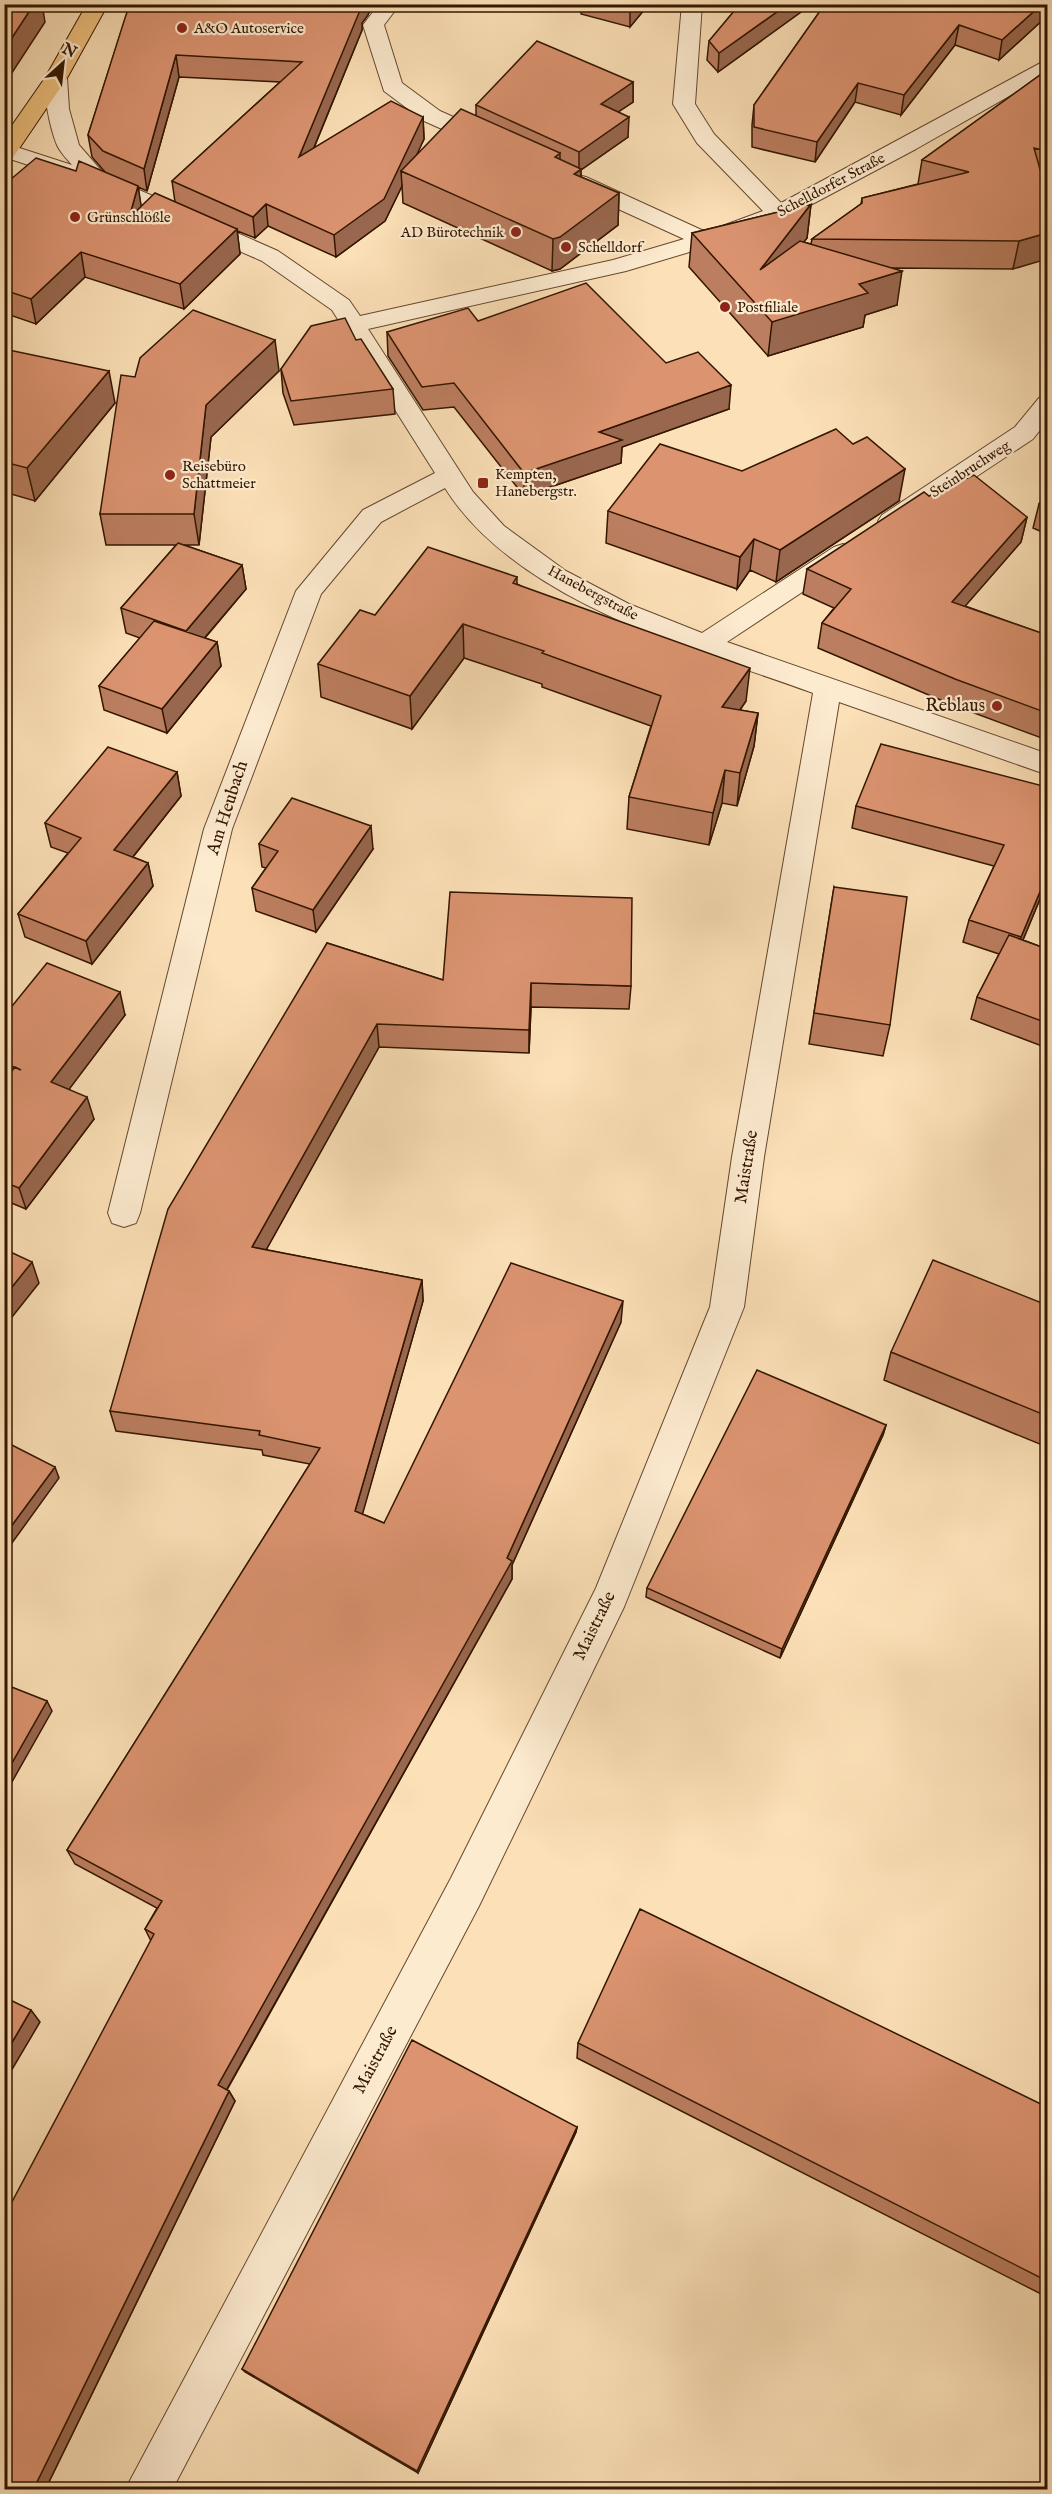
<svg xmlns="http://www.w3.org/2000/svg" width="1052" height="2494" font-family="'IM FELL English',serif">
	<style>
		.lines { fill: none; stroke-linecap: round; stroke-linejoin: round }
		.minor-casing { stroke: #65482e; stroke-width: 2 }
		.major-casing { stroke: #331600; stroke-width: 2 }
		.minor { fill: #fdebd0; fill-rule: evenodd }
		.major { fill: #eec07c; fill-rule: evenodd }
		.wall { fill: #bc7e60; stroke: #331600; stroke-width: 1.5; fill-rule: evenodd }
		.shaded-wall { fill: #99674e; stroke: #331600; stroke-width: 1.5 }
		.building { fill: #db9370; stroke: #331600; stroke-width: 1.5 }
		.poi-dot { fill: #8f2418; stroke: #fdebd0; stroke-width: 2 }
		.labels { text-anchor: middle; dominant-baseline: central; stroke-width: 4.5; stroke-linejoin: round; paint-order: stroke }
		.far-poi-label { font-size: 15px; fill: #331600; stroke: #fdebd0; text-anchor: start }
		.far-street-label { font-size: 15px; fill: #331600; stroke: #fdebd0 }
		.poi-label { font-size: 18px; fill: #331600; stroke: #fdebd0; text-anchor: end }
		.street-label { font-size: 18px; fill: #331600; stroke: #fdebd0 }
	</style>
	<rect width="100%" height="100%" fill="#fce0b7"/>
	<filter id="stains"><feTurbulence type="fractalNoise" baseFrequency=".00333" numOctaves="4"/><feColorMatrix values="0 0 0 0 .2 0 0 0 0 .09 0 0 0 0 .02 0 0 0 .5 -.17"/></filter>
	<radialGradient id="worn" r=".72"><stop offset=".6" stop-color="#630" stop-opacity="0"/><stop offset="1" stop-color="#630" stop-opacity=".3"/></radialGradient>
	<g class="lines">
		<defs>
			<path id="minor" d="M 379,4 L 400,4 L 384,25 L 402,83 L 440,111 L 496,136 L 499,141 L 496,146 L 488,148 L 480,146 L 424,121 L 384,91 L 363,25 Z
				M 682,4 L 702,4 L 695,104 L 714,134 L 781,203 L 1048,59 L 1048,74 L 916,149 L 786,218 L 713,245 L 626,271 L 368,329 L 473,492 L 504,526 L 566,571 L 629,604 L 702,633 L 834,547 L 843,544 L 852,547 L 856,553 L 852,559 L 727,642 L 1048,754 L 1048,775 L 839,702 L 764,1157 L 744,1307 L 624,1607 L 479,1906 L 172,2490 L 125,2490 L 451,1878 L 596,1588 L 710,1307 L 732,1157 L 813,693 C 694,650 516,601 445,488 L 381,522 L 321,594 L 232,829 L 140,1213 L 136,1223 L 124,1227 L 112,1223 L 108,1213 L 204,829 L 296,591 L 363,510 L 435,473 L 332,310 L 262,261 L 89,185 L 4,157 L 4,143 L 72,165 C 67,159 60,152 57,145 C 51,131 40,86 48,73 L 56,72 L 64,73 L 67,78 L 69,109 L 79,145 L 105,175 L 278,251 L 349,300 L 360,316 L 613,260 L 684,239 L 570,187 L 567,182 L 570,177 L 578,175 L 586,177 L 706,232 L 763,211 L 697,143 L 673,104 Z
				M 1048,395 L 1048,420 L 1033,439 L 900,527 L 891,529 L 882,527 L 878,521 L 882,515 L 1015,427 L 1039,398 Z"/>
			<path id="major" d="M 87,4 L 108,4 L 67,78 L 12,159 L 4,161 L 4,137 L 45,78 Z"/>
		</defs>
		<use href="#minor" class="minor-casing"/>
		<use href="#major" class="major-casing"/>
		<use href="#minor" class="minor"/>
		<use href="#major" class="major"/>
	</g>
	<path class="wall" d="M 130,4 L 372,4 L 368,15 L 362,23 L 362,30 L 314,148 L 423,117 L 424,139 L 416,155 L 476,115 L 476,105 L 633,82 L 633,102 L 618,112 L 628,137 L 581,170 L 581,177 L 619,193 L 618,225 L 560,269 L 552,271 L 403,203 L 402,186 L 385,221 L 336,257 L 268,226 L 255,238 L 237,231 L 240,254 L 184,309 L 85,277 L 36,324 L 4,313 L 4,185 L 76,171 L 105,172 L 92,157 L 88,135 ZM 179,77 L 280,82 L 172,181 L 175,202 L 141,207 L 138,187 L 147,191 Z
		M 581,4 L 649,4 L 630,27 L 581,14 Z
		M 740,4 L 812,4 L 718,72 L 707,60 L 709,41 Z
		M 825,4 L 1047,4 L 1047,16 L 999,60 L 955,45 L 901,115 L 855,102 L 815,162 L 752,147 L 752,125 L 754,105 Z
		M 1047,70 L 1047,181 L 1043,180 L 1013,269 L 892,268 L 897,305 L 865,315 L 863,327 L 768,356 L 689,267 L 692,233 L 811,204 L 807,238 L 804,242 L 811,244 L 812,239 L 861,204 L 862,198 L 918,184 L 922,160 Z
		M 478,321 L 666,363 L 729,409 L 622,447 L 621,463 L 524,496 L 454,407 L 423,410 L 388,356 L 387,332 Z
		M 356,340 L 393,389 L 395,414 L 294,425 L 283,393 L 281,369 Z
		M 4,349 L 115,403 L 35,501 L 4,492 Z
		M 279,371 L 211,437 L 199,545 L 184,545 L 242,565 L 246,589 L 205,638 L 217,642 L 221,666 L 167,733 L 104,710 L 99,686 L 140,638 L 126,633 L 121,608 L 176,545 L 106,545 L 100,514 L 135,377 Z
		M 742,471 L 899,501 L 776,582 L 750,570 L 737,589 L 606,543 L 608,511 Z
		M 1047,493 L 1047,534 L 1033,528 L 1039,504 Z
		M 929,496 L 1027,517 L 1021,542 L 965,606 L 1047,635 L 1047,740 L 950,704 L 818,648 L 822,623 L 834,608 L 803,594 L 807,569 Z
		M 517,577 L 517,584 L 746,701 L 740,710 L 758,713 L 754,746 L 737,806 L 722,803 L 709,845 L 627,829 L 629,797 L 651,726 L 542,687 L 542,684 L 464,658 L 412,729 L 321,697 L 318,664 L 375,615 Z
		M 177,772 L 181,796 L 133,857 L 148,863 L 153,886 L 92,964 L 25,937 L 18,914 L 68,853 L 51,847 L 45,823 Z
		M 1047,787 L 1047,882 L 1023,940 L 1047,949 L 1047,1048 L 971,1019 L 977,997 L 999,954 L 963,942 L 969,920 L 994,866 L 852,828 L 856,806 Z
		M 259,844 L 373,849 L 316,932 L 256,911 L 252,888 L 266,868 L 262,867 Z
		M 834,887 L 890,1025 L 883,1056 L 809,1044 Z
		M 327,943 L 443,980 L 631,986 L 629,1009 L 531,1007 L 529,1053 L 379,1047 L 266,1250 L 422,1280 L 423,1301 L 362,1514 L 384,1523 L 621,1322 L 512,1565 L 512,1579 L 227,2090 L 229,2091 L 235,2101 L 45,2490 L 151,1941 L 145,1929 L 157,1908 L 75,1864 L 67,1850 L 310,1464 L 263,1455 L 262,1450 L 116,1431 L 110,1411 Z
		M 125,1015 L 69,1089 L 94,1119 L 26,1209 L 4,1200 L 4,1016 Z
		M 1047,1305 L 1047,1447 L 884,1380 L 891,1352 Z
		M 886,1425 L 883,1435 L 780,1658 L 646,1597 L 647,1588 Z
		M 578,2043 L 1047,2107 L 1047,2297 L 577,2058 Z
		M 577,2127 L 576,2132 L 418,2473 L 245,2372 L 242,2369 Z"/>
	<path class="shaded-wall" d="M 34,4 L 42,4 L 45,22 L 4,85 L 4,50 Z
		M 360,4 L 372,4 L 368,15 L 362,23 L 362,30 L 301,179 L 299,157 Z
		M 633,4 L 649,4 L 630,27 L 630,7 Z
		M 788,4 L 812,4 L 718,72 L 719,53 Z
		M 1042,4 L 1047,4 L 1047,16 L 999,60 L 1002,40 Z
		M 959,25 L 955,45 L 901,115 L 904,95 Z
		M 176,55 L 179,77 L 147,191 L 144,169 Z
		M 633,82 L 633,102 L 600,124 L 601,104 Z
		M 858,83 L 855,102 L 815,162 L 817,142 Z
		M 423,117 L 424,139 L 408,174 L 401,171 L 402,186 L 385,221 L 336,257 L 334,235 Z
		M 629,117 L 628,137 L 581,170 L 580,201 L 574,174 L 579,171 L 579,152 Z
		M 560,153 L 560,185 L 555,157 Z
		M 138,186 L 142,211 L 129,218 Z
		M 619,193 L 618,225 L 560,269 L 552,271 L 553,239 Z
		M 266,204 L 268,226 L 255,238 L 253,217 Z
		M 811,204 L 807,238 L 757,304 L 760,270 Z
		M 237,229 L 240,254 L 184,309 L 180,284 Z
		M 1047,233 L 1047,259 L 1013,269 L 1019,241 Z
		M 81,252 L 85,277 L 36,324 L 31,299 Z
		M 902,271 L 897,305 L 865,315 L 863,327 L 768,356 L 772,322 L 859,284 Z
		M 275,340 L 279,371 L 211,437 L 199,545 L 194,514 L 206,405 Z
		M 109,371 L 115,403 L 35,501 L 27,468 Z
		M 731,385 L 729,409 L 622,447 L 621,463 L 524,496 L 524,473 L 599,432 Z
		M 905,469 L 899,501 L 776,582 L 780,550 Z
		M 1027,517 L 1021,542 L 947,627 L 952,602 Z
		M 754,539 L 750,570 L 737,589 L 740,557 Z
		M 242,565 L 246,589 L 190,655 L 186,631 Z
		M 463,624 L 464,658 L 412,729 L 410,696 Z
		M 217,642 L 221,666 L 167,733 L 162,709 Z
		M 750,668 L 746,701 L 719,740 L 722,707 Z
		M 758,713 L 754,746 L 737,806 L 740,773 Z
		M 725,770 L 722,803 L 709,845 L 713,813 Z
		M 177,772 L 181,796 L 120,873 L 114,850 Z
		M 371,826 L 373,849 L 316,932 L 313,910 Z
		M 148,863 L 153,886 L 92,964 L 86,941 Z
		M 1047,875 L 1047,882 L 1015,959 L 1021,937 Z
		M 531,983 L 531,1007 L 529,1053 L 529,1030 Z
		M 120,992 L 125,1015 L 58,1104 L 51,1082 Z
		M 377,1024 L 379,1047 L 256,1268 L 252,1247 Z
		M 87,1097 L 94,1119 L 26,1209 L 19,1188 Z
		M 32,1262 L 39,1283 L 4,1327 L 4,1297 Z
		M 422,1280 L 423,1301 L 358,1530 L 355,1511 Z
		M 623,1301 L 621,1322 L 512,1565 L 512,1579 L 223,2096 L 218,2085 L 507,1558 Z
		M 886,1425 L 883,1435 L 780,1658 L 782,1649 Z
		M 55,1467 L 59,1478 L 4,1554 L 4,1536 Z
		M 47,1701 L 52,1711 L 4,1796 L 4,1777 Z
		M 31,2010 L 40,2022 L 4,2083 L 4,2056 Z
		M 229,2091 L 235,2101 L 45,2490 L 33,2490 Z
		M 577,2127 L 576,2132 L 418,2473 L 417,2471 Z"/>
	<path class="building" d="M 4,4 L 34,4 L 4,50 Z
		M 130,4 L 360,4 L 361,8 L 299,157 L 391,101 L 423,117 L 384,199 L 334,235 L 266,204 L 253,217 L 172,181 L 302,62 L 176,55 L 144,169 L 103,151 L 88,135 L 125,18 Z
		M 619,4 L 633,4 L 630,7 Z
		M 740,4 L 788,4 L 719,53 L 709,41 Z
		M 825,4 L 1042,4 L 1002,40 L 959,25 L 904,95 L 858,83 L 817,142 L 754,127 L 754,105 Z
		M 537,41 L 633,82 L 601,104 L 629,117 L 579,152 L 476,105 Z
		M 1047,70 L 1047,151 L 1034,148 L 1047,194 L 1047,233 L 1019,241 L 812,239 L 862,203 L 862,198 L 969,172 L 922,160 Z
		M 461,109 L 560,153 L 555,157 L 581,169 L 574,174 L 619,193 L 560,237 L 553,239 L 401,171 Z
		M 36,158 L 76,171 L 79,161 L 138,186 L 129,218 L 155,193 L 237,229 L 180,284 L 81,252 L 31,299 L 4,290 L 4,185 Z
		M 811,204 L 760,270 L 800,241 L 902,271 L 859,284 L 868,293 L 772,322 L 692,233 Z
		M 586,283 L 666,363 L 698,352 L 731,385 L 599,432 L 622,440 L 524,473 L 454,383 L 422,387 L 387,332 L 468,308 L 478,321 Z
		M 193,310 L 275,340 L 206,405 L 194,514 L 100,514 L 121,375 L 135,377 L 140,358 Z
		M 345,318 L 356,340 L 361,339 L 393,389 L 291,401 L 281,369 L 311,326 Z
		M 4,349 L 109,371 L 27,468 L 4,462 Z
		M 836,429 L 853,444 L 867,437 L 905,469 L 780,550 L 754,539 L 740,557 L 608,511 L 660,444 L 742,471 Z
		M 974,475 L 1027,517 L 952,602 L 1047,635 L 1047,713 L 955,679 L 822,623 L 851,589 L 807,569 L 924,492 L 929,496 Z
		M 1047,493 L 1047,507 L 1039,504 Z
		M 178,543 L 242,565 L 186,631 L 121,608 Z
		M 428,547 L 517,577 L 513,583 L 750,668 L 722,707 L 758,713 L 740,773 L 725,770 L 713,813 L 629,797 L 661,696 L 542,653 L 544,651 L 463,624 L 410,696 L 318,664 L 360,610 L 375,615 Z
		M 154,621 L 217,642 L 162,709 L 99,686 Z
		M 881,744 L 1047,787 L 1047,875 L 1021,937 L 969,920 L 1004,845 L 856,806 Z
		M 108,747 L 177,772 L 114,850 L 148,863 L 86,941 L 18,914 L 81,838 L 45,823 Z
		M 292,798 L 371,826 L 313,910 L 252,888 L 278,851 L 259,844 Z
		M 834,887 L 907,897 L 890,1025 L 814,1013 Z
		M 450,892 L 632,898 L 631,986 L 531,983 L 529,1030 L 377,1024 L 252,1247 L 422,1280 L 355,1511 L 384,1523 L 511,1263 L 623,1301 L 507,1558 L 512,1561 L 218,2085 L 229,2091 L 33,2490 L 4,2490 L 4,2217 L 154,1934 L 145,1929 L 162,1901 L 67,1850 L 320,1448 L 259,1435 L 260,1431 L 110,1411 L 168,1209 L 327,943 L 443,980 Z
		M 1009,935 L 1047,949 L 1047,1023 L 977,997 Z
		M 47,963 L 120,992 L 51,1082 L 87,1097 L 19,1188 L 4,1182 L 4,1081 L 15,1067 L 21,1070 L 4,1063 L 4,1016 Z
		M 4,1249 L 32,1262 L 4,1297 Z
		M 933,1260 L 1047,1305 L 1047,1416 L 891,1352 Z
		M 757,1370 L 886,1425 L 782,1649 L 647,1588 Z
		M 4,1441 L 55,1467 L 4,1536 Z
		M 4,1684 L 47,1701 L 4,1777 Z
		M 640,1909 L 1047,2107 L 1047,2281 L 578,2043 Z
		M 4,1997 L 31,2010 L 4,2056 Z
		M 412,2040 L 577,2127 L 417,2471 L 242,2369 Z"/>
	<g class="poi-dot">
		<circle cx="182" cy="28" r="6"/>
		<circle cx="75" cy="217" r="6"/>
		<circle cx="516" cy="232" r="6"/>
		<circle cx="566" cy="247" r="6"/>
		<circle cx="725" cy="307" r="6"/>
		<circle cx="170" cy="475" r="6"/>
		<rect x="477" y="477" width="12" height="12" rx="3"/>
		<circle cx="997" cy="706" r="6"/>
	</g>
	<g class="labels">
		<g class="far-poi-label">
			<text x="194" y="28">A&amp;O Autoservice</text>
			<text x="87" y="217">Grünschlößle</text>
			<text x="504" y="232" text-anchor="end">AD Bürotechnik</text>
			<text x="578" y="247">Schelldorf</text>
			<text x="737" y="307">Postfiliale</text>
			<text x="182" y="466">Reisebüro<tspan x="182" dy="17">Schattmeier</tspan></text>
			<text x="495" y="474">Kempten,<tspan x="495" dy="17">Hanebergstr.</tspan></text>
		</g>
		<g class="far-street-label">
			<text transform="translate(831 185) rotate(-28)">Schelldorfer Straße</text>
			<text transform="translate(970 469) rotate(-33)">Steinbruchweg</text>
			<text transform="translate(593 593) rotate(28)">Hanebergstraße</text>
		</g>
		<g class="poi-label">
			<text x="985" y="706">Reblaus</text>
		</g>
		<g class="street-label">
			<text transform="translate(228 808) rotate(-72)">Am Heubach</text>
			<text transform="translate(747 1167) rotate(-81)">Maistraße</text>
			<text transform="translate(595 1626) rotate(-64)">Maistraße</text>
			<text transform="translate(376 2060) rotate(-62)">Maistraße</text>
		</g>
	</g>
	<rect width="1052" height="2494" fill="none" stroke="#fce0b7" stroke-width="24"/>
	<rect x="6" y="6" width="1040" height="2482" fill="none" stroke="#331600" stroke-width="3"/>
	<rect x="12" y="12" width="1028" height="2470" fill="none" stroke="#331600" stroke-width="1.5"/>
	<g transform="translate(63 63) rotate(27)" stroke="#fdebd0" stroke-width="4.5" paint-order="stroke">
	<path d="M0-4.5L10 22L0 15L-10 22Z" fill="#331600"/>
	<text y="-9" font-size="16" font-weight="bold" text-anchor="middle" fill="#331600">N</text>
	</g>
	<rect width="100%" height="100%" filter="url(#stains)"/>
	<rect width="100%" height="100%" fill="url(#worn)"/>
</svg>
